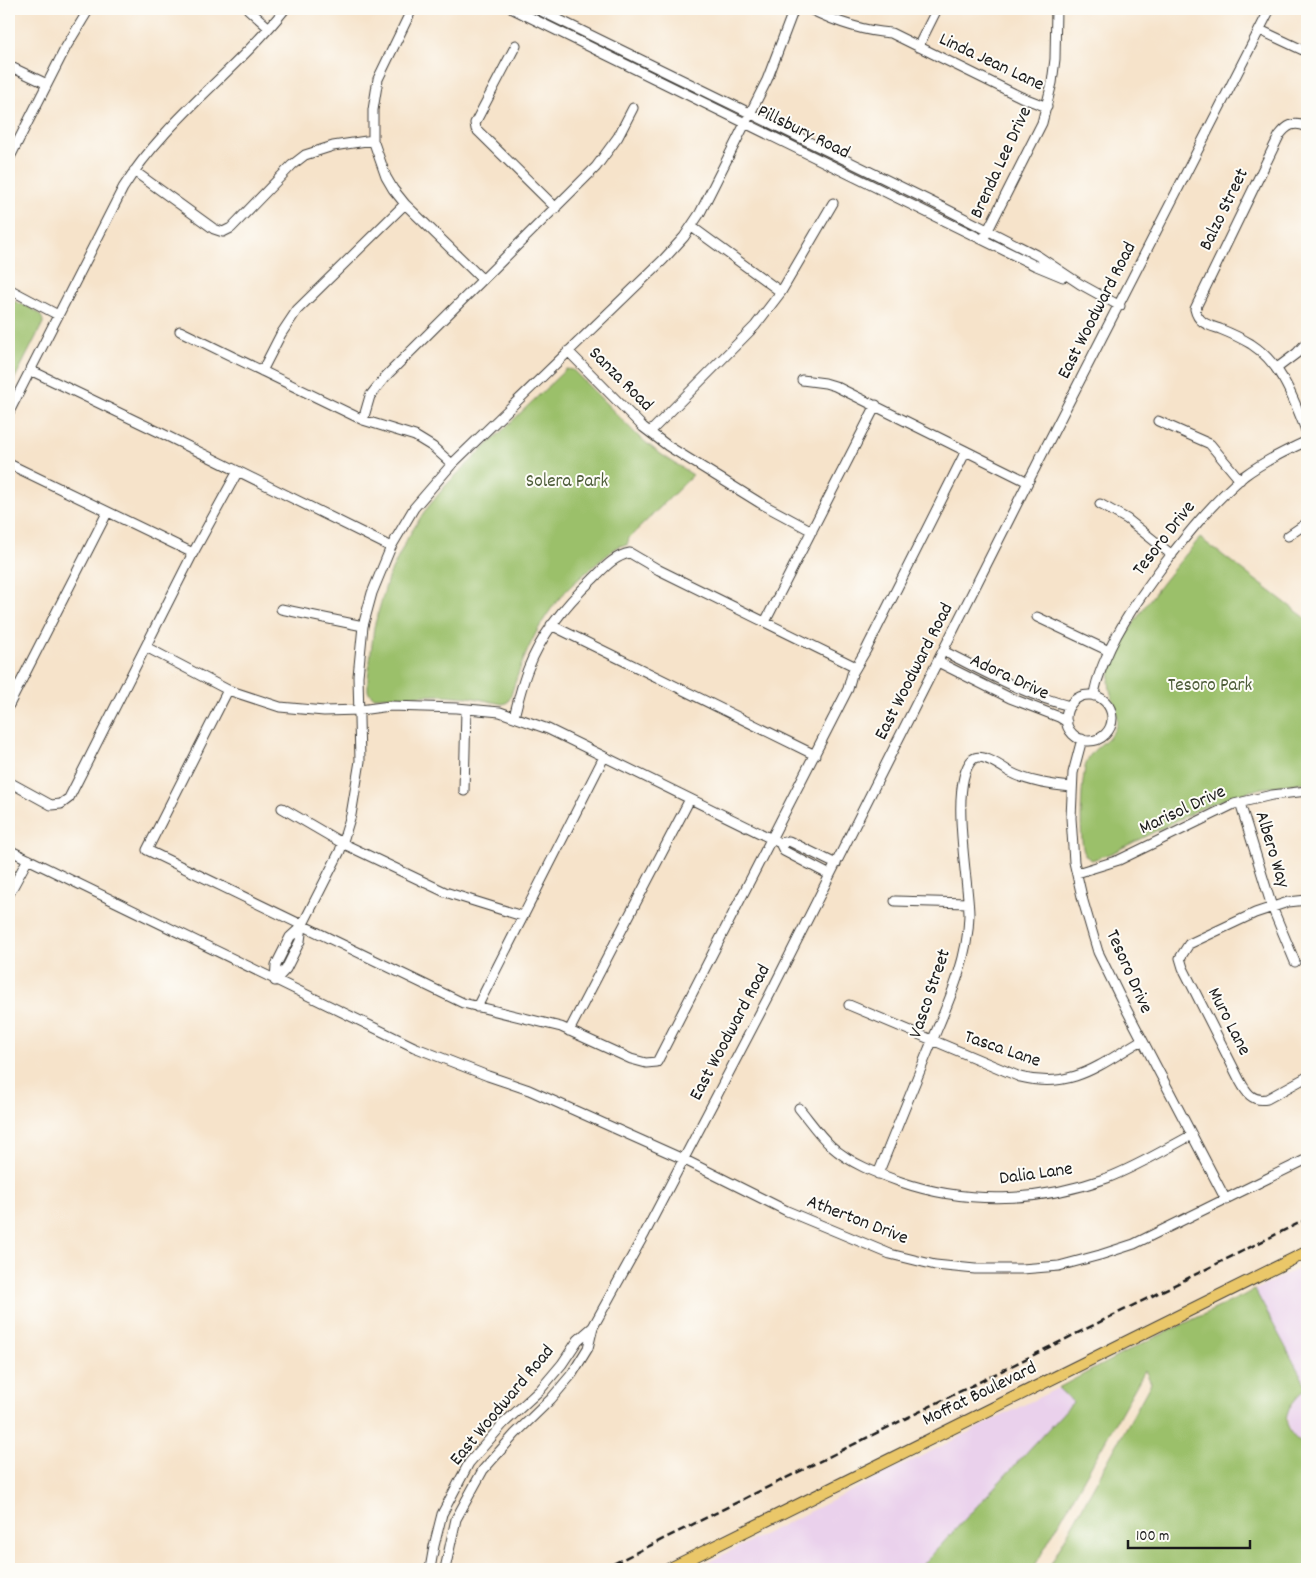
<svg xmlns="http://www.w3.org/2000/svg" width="1316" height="1578" font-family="Dekko,sans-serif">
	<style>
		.built { fill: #ead1ec }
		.green { fill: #9bc06a; stroke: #5c6e43 }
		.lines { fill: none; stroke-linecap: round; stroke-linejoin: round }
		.minor-casing { stroke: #3d3a36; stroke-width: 11 }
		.major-casing { stroke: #3d3a36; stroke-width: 13 }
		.minor { stroke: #fff; stroke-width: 9 }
		.major { stroke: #eac769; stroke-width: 11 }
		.rail { stroke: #1c1c1c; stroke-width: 2.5; stroke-dasharray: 8 4; stroke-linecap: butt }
		.labels { text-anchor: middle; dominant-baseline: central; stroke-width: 4; stroke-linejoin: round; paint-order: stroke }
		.street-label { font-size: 19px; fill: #1c1c1c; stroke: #fdfcf7 }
		.park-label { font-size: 19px; fill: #4f5e3b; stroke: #fdfcf7 }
	</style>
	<rect width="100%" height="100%" fill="#fdfcf7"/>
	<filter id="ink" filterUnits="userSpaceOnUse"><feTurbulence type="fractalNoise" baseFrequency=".02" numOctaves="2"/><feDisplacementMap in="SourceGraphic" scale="10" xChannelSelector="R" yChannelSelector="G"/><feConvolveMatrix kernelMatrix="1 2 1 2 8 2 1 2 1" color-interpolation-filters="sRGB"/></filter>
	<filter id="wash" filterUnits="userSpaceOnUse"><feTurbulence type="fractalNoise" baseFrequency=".0096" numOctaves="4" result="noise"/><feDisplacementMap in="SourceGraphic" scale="20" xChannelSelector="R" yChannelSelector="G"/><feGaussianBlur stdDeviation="1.12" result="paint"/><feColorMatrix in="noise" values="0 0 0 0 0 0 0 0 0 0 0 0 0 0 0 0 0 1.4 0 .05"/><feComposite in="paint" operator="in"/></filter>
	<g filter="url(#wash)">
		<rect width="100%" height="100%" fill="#f6e3ca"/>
		<path class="built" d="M 1307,1264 L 1307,1446 L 1293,1436 L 1288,1425 L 1287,1413 L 1296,1399 L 1307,1387 L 1255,1290 Z
			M 1058,1388 L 1073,1402 L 919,1569 L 694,1569 Z"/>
		<path class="green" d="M 9,299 C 19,304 44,310 43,323 L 9,390 Z
			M 566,369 L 573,370 L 639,437 L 659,453 L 693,475 L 629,538 L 627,545 L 618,546 C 603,559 587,571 573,584 C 540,615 523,656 510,698 L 507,703 L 502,704 L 469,697 L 443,695 L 373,697 L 368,691 L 368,678 L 374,627 L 388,578 L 407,539 L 424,512 L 446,485 Z
			M 1200,538 L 1307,619 L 1307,782 L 1262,788 L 1233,796 L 1202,808 L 1114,852 L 1092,860 C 1088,858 1085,856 1084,852 C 1079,838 1081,774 1087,761 C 1093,746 1111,741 1116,726 C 1122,708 1105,695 1110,674 C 1112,665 1117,655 1121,646 C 1141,606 1171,572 1200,538 Z
			M 1255,1290 L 1307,1387 C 1300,1395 1291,1402 1288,1412 C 1282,1426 1295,1441 1307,1446 L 1307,1569 L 1048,1569 L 1151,1383 L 1145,1370 L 1033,1569 L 919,1569 L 1073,1402 L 1058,1388 L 1135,1347 Z"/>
	</g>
	<g filter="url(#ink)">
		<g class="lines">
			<defs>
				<path id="minor" d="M 248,9 L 269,28
					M 513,9 L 1034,265 L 1063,277
					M 537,9 L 944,208 L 1038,256 L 1080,284 L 1120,306
					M 810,9 C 836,22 862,31 891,33 L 1021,97 L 1047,107
					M 1260,30 L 1307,52
					M 516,45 L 475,123 L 476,129 L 556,208
					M 918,47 L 937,9
					M 9,66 L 47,84
					M 1307,127 C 1294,121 1287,125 1279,136 L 1195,309 C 1198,323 1208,325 1220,329 C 1230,333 1241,338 1251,344 C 1282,364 1294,400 1307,433
					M 373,140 L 373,110 L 378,79 L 412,9
					M 9,159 L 66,47 L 89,9
					M 134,171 L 214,229 L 223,232 L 231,228 L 292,165 L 305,155 L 333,146 L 373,140 L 386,177 L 393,189 L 405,204 L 483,280
					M 985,236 L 1042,123 L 1052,83 L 1055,59 L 1056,9
					M 9,289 L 58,315
					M 781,292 L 833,203
					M 180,331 L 363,420 L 415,436 L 433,447 L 452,464
					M 568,351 L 643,427 L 668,446 L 760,503 L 812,531
					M 1277,368 L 1297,353 L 1307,342
					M 30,370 L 161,433 L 391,547
					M 262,371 L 281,334 L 297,310 L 405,204
					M 802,380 L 825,383 L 835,386 L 1028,482
					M 9,412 L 123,188 C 166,119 235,72 285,9
					M 363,420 L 370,396 L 386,376 L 596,167 L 618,137 L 633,108
					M 1158,421 L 1210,444 L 1240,480
					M 650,432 L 755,326 L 781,292 L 692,227
					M 9,464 L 193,553
					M 1100,504 L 1127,519 L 1172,555
					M 1288,536 L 1307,523
					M 281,609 L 363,626
					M 1037,617 L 1109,651
					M 765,622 L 876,405
					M 551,625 L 815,755
					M 146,647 L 228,690 L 280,707 L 324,711 L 360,710 L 390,706 L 457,708 L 500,712 L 548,729 L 780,843 L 784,851 L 830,875
					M 943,651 C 984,671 1025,695 1070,706
					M 938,662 L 1010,698 L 1059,717 L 1067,722
					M 228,690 L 147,850 L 463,1003 L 561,1027 L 631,1059 L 646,1063 L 657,1062 L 848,689 L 852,674 L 866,650 L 966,451
					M1066 718a23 23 0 1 1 46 0a23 23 0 1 1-46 0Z
					M 1094,696 C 1095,683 1100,672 1105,660 C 1120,624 1142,594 1165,563 C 1189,532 1214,501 1244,476 C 1264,461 1285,451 1307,441
					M 9,705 L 107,513
					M 514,717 C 518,701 522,684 528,669 C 542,633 565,605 593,579 C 604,568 614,556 630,553 L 659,570 L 856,667
					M 1082,739 L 1073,773 L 1071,818 L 1074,862 L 1083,901 L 1098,952 L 1121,999 L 1226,1200
					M 9,782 L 51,805 L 61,804 L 69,798 L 193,553 L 238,471
					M 464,791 L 466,709
					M 1240,803 L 1272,907 L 1295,962
					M 282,808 L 342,843 L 445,892 L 522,916
					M 780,843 L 789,841 L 836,864
					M 9,850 L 414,1047 L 488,1076 L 529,1090 L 683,1159 L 787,1211 L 890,1254 L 935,1265 L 975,1269 L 1022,1269 L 1059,1266 L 1100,1255 L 1134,1244 L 1307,1159
					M 1077,873 L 1119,860 L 1234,804 L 1272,795 L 1307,791
					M 9,894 L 28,859
					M 1307,900 L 1288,902 L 1255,913 L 1189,944 L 1180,958 L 1183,968 L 1240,1081 C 1246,1092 1252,1102 1267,1099 L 1307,1077
					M 895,901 L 968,903
					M 275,981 L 286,969 L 300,941 L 302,926 L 340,851 L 351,815 L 360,761 L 358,676 L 363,626 L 372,593 L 391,547 L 414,508 L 452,464 L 663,260 L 684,237 L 700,213 L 767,80 L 794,9
					M 275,981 L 276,965 L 290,937 L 302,926
					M 849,1005 L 1020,1077 C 1072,1090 1099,1065 1142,1040
					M 477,1007 L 604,757
					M 569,1031 L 690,799
					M 799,1108 C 809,1120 819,1135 831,1146 C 851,1164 876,1173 901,1182 C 968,1205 1040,1202 1107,1178 C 1136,1167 1164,1150 1192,1135
					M 878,1174 C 895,1133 911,1092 928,1051 C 946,1007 968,963 969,915 C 969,882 948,782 973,759 C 981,752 1002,767 1010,772 C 1029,782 1051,785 1072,787
					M 430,1569 L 434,1546 L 442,1514 L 469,1463 L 503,1424 L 540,1390 L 562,1364 L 578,1340 L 593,1327
					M 445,1569 L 456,1519 L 483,1470 L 515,1434 L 551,1399 L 572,1374 L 588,1348 L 593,1327 L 645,1233 L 770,994 L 1028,482 L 1270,9"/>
				<path id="major" d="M 669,1569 L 1307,1252"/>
			</defs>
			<use href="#minor" class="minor-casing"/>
			<use href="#major" class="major-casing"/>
			<use href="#minor" class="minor"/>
			<use href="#major" class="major"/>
			<path class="rail" d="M 603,1569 L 1307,1219"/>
		</g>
	</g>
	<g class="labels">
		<g class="street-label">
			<text transform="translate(991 63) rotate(25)">Linda Jean Lane</text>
			<text transform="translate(803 133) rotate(26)">Pillsbury Road</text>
			<text transform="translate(1002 163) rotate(-65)">Brenda Lee Drive</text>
			<text transform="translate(1225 210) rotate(-64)">Balzo Street</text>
			<text transform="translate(1098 311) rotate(-63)">East Woodward Road</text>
			<text transform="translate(620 380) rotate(45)">Sanza Road</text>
			<text transform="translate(1165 539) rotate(-52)">Tesoro Drive</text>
			<text transform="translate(915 672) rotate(-63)">East Woodward Road</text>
			<text transform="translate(1009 678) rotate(25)">Adora Drive</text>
			<text transform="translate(1183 811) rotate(-25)">Marisol Drive</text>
			<text transform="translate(1271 850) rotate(73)">Albero Way</text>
			<text transform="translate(1128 972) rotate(66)">Tesoro Drive</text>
			<text transform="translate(931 994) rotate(-71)">Vasco Street</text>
			<text transform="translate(1228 1022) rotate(63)">Muro Lane</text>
			<text transform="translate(731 1033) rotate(-62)">East Woodward Road</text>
			<text transform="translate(1002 1050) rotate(19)">Tasca Lane</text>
			<text transform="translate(1036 1175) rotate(-8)">Dalia Lane</text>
			<text transform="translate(857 1221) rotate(21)">Atherton Drive</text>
			<text transform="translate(980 1395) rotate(-26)">Moffat Boulevard</text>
			<text transform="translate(503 1406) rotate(-50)">East Woodward Road</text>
		</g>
		<g class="park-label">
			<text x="567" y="482">Solera Park</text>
			<text x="1210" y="686">Tesoro Park</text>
		</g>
	</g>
	<rect width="1316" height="1578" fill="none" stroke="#fdfcf7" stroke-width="30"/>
	<path d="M1128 1540v8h122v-8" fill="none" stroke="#1c1c1c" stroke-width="2.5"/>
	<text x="1136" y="1540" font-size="15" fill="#1c1c1c" stroke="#fdfcf7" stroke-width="4" paint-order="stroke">100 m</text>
</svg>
